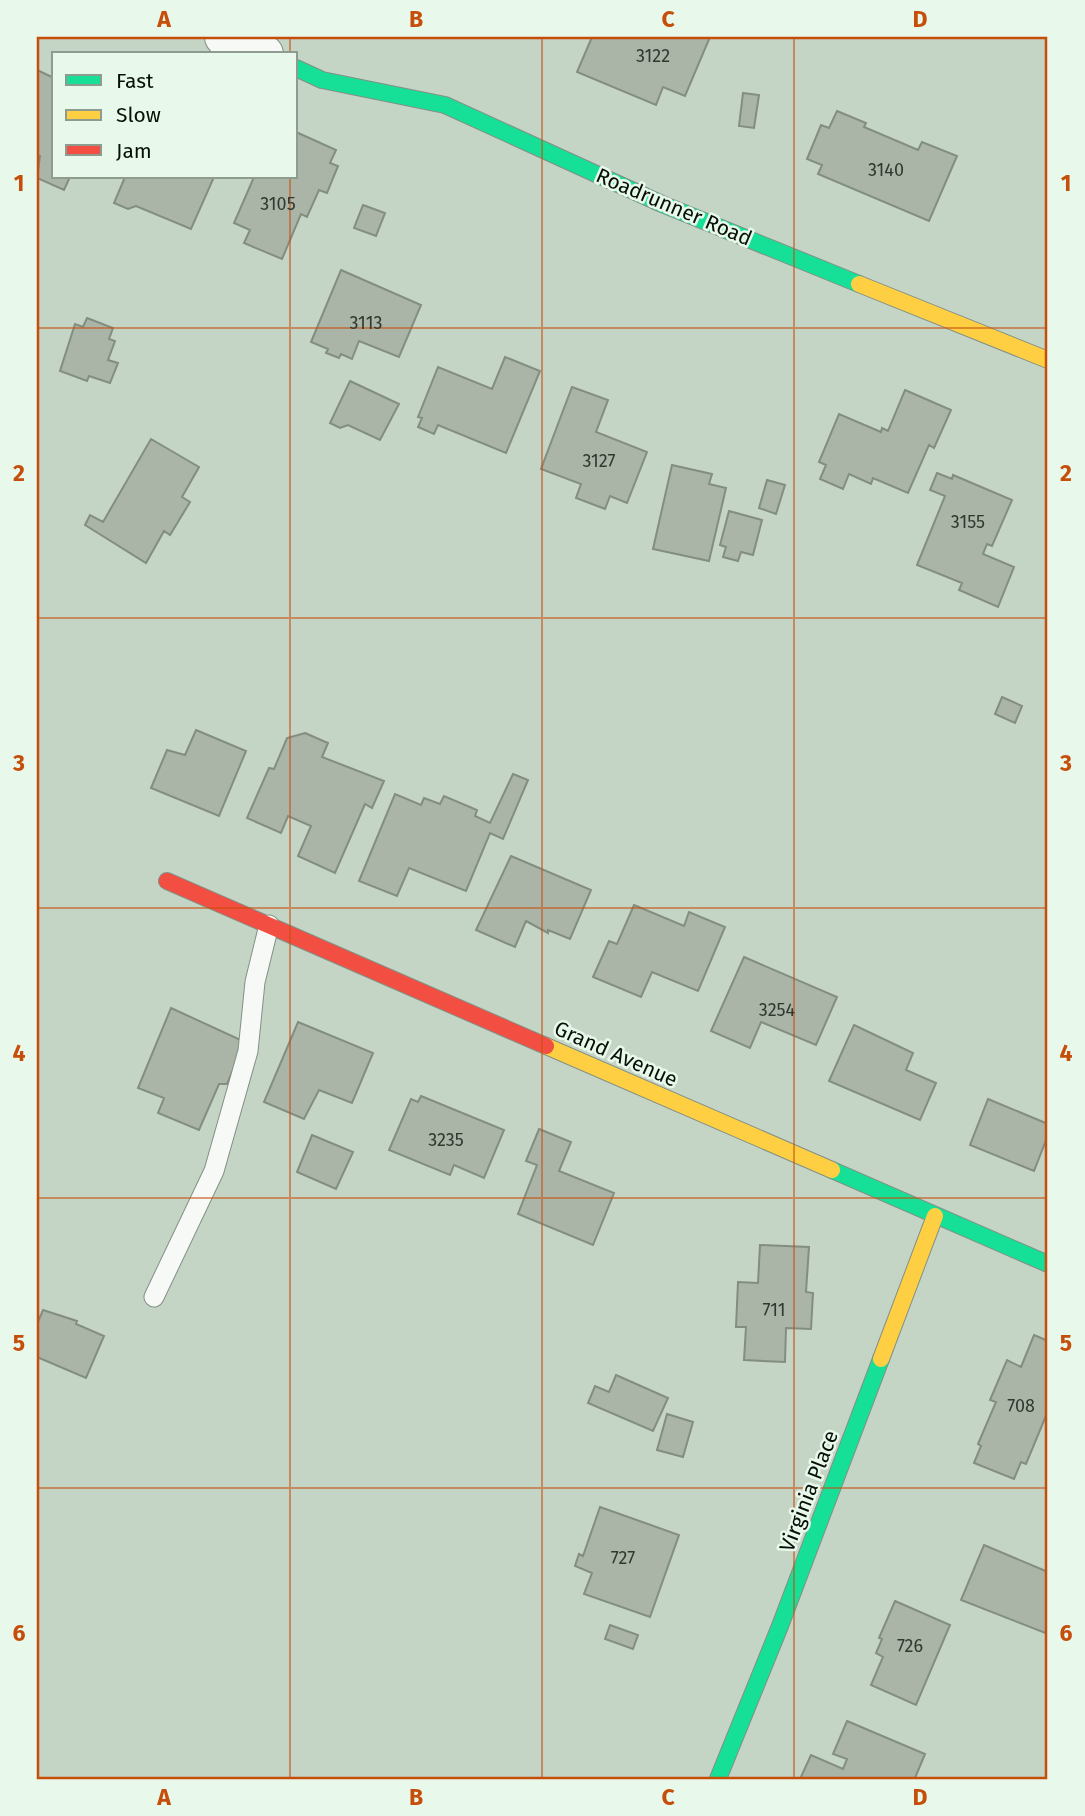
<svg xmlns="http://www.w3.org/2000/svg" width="1085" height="1816" font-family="'Fira Sans',sans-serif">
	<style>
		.building { fill: #aab4a7; stroke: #838d80; stroke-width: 2 }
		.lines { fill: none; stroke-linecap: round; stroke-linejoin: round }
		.lane-casing { stroke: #839085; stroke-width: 21 }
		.street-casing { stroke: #839085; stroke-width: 40 }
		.fast-casing { stroke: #839085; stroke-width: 18 }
		.slow-casing { stroke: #839085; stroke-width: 18 }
		.jam-casing { stroke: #839085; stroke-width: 18 }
		.lane { stroke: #f6f9f6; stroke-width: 19 }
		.street { stroke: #f6f9f6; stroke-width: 38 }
		.fast { stroke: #16e098; stroke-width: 16 }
		.slow { stroke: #ffcf43; stroke-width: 16 }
		.jam { stroke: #f24e42; stroke-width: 16 }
		.grid { fill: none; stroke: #c64e0b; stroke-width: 2; stroke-opacity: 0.55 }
		.labels { text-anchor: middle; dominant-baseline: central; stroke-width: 5; stroke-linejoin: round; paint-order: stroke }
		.number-label { font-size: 18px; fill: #2f392f }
		.street-label { font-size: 21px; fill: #061007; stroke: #e8f8ea }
		.neatline { fill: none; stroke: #c64e0b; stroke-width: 2.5 }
		.grid-label { font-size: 23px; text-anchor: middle; font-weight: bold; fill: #c64e0b }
	</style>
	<rect width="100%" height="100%" fill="#c4d5c6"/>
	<path class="building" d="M 592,37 L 710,37 L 685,96 L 663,87 L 656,105 L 577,72 Z
		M 37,70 L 54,78 L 54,177 L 70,177 L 64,190 L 37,178 L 40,156 L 37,155 Z
		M 743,93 L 759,95 L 754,128 L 739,126 Z
		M 837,111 L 866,123 L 864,127 L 918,150 L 922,142 L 957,156 L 929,221 L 818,174 L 822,165 L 807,159 L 821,125 L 829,128 Z
		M 296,132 L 336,150 L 330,163 L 338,166 L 327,193 L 319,190 L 307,217 L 301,214 L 282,259 L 244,243 L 250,230 L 234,223 L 254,177 L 296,177 Z
		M 125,177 L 214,177 L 191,229 L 136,206 L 128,209 L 114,203 Z
		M 363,205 L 385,213 L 376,236 L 354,228 Z
		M 341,270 L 421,305 L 399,357 L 359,341 L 352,359 L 341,354 L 339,358 L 326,353 L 328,349 L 311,342 Z
		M 87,318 L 113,328 L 109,339 L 115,341 L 108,360 L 118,363 L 110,383 L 89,376 L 87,381 L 60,371 L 75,324 L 83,327 Z
		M 505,357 L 540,371 L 506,453 L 438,425 L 434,434 L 418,427 L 422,418 L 418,417 L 438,367 L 492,389 Z
		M 350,381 L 399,404 L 380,440 L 348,425 L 340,428 L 330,423 Z
		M 572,387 L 608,400 L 596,432 L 647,452 L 627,503 L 610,496 L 605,509 L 576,498 L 581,484 L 541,469 Z
		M 905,390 L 951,410 L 934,448 L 929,445 L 908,493 L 873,478 L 871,484 L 849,474 L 843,489 L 820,479 L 826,465 L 819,462 L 839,414 L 881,432 L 882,428 L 888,431 Z
		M 151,439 L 199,467 L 182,497 L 190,502 L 170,535 L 164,531 L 146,563 L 85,525 L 90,515 L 103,522 Z
		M 672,465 L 712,474 L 709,484 L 726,488 L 709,561 L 653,549 Z
		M 937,473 L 952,479 L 953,475 L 1012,500 L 992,546 L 987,544 L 983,554 L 1014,567 L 998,607 L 959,590 L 962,583 L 917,565 L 945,496 L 930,490 Z
		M 767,480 L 785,485 L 776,514 L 759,508 Z
		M 729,511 L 762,520 L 753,555 L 741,552 L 738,561 L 723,557 L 726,547 L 720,545 Z
		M 1002,697 L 1022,706 L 1015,723 L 995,714 Z
		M 196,730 L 246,751 L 219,816 L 151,788 L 167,750 L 185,755 Z
		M 305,733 L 328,743 L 322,757 L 384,781 L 372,808 L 365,804 L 335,873 L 298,856 L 311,826 L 288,816 L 281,833 L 247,818 L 269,768 L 274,769 L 287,738 Z
		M 513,774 L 528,780 L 503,839 L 490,833 L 466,891 L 409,868 L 397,896 L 359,881 L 395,794 L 421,805 L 424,798 L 440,804 L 444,796 L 477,810 L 475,816 L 490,823 Z
		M 511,856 L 591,890 L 570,939 L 548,930 L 548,933 L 526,921 L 515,947 L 476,930 Z
		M 634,905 L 684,926 L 689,912 L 725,927 L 698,991 L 652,972 L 641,997 L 593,977 L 609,941 L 617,944 Z
		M 744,957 L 837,997 L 816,1045 L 761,1022 L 750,1048 L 711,1031 Z
		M 171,1008 L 245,1042 L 227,1084 L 219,1084 L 199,1130 L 158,1113 L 164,1098 L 138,1088 Z
		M 298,1022 L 373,1053 L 352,1103 L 319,1090 L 304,1119 L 264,1102 Z
		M 854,1025 L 913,1053 L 906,1070 L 936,1083 L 920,1120 L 829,1081 Z
		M 421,1096 L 504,1130 L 484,1178 L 454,1165 L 450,1175 L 389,1150 L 411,1099 L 418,1102 Z
		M 988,1099 L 1048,1124 L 1048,1135 L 1034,1171 L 970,1145 Z
		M 539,1129 L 571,1142 L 559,1171 L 614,1193 L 593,1245 L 518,1214 L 537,1165 L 526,1161 Z
		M 312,1135 L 353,1152 L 336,1189 L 297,1172 Z
		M 760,1245 L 809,1247 L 806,1292 L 813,1293 L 811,1329 L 786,1328 L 785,1362 L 744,1360 L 746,1327 L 736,1327 L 738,1282 L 758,1283 Z
		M 43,1310 L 77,1321 L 76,1324 L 104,1336 L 86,1378 L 37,1357 L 37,1324 Z
		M 1034,1335 L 1048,1341 L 1048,1411 L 1026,1464 L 1021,1462 L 1014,1479 L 974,1463 L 981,1446 L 978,1444 L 996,1402 L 990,1400 L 1007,1360 L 1021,1367 Z
		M 616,1375 L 668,1398 L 653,1431 L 588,1403 L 595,1386 L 609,1392 Z
		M 667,1414 L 693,1422 L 683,1457 L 657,1450 Z
		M 600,1507 L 679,1535 L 650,1617 L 584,1594 L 592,1573 L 575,1566 L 579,1554 L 583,1556 Z
		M 984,1545 L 1048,1572 L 1048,1634 L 961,1600 Z
		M 895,1601 L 950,1625 L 916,1705 L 871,1685 L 883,1657 L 876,1653 L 882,1639 L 879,1638 Z
		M 610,1625 L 638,1635 L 633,1649 L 605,1639 Z
		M 847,1721 L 925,1754 L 915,1778 L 918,1779 L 800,1779 L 811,1755 L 843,1769 L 847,1759 L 833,1754 Z"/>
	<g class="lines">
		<defs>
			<path id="lane" d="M 154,1297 L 214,1171 L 248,1051 L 255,982 L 269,925"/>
			<path id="street" d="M 224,37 L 264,54"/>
			<path id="fast" d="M 296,68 L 322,80 L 445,105 L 662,204 L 859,284
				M 832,1170 L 1048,1264
				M 718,1779 L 780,1626 L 881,1359"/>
			<path id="slow" d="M 859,284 L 1048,360
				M 546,1046 L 832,1170
				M 881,1359 L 935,1216"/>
			<path id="jam" d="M 167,881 L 546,1046"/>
		</defs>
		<use href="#lane" class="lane-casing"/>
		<use href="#street" class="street-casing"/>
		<use href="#fast" class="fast-casing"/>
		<use href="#slow" class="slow-casing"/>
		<use href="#jam" class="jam-casing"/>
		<use href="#lane" class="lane"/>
		<use href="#street" class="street"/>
		<use href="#fast" class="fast"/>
		<use href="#slow" class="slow"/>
		<use href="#jam" class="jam"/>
	</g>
	<path class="grid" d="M 290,37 L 290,54M 542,37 L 542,1779M 794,37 L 794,1779M 290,177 L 290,1779M 37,328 L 1048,328M 37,618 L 1048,618M 37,908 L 1048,908M 37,1198 L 1048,1198M 37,1488 L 1048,1488"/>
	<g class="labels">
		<g class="number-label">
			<text x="653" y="56">3122</text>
			<text x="886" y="170">3140</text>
			<text x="278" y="204">3105</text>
			<text x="366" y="323">3113</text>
			<text x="599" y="461">3127</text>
			<text x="968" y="522">3155</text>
			<text x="777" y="1010">3254</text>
			<text x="446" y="1140">3235</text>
			<text x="774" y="1310">711</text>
			<text x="1021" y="1406">708</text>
			<text x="623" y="1558">727</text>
			<text x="910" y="1646">726</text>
		</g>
		<g class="street-label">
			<text transform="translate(674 207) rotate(23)">Roadrunner Road</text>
			<text transform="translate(616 1054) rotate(24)">Grand Avenue</text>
			<text transform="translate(809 1491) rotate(-69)">Virginia Place</text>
		</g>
	</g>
	<rect width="1085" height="1816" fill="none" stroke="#e8f8ea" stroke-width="77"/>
	<rect x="52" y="52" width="245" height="126" fill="#e8f8ea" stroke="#8e9b8f" stroke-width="2"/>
	<rect x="66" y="75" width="35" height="10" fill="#16e098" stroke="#8e9b8f" stroke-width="2"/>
	<text x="116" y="88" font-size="21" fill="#061007">Fast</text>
	<rect x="66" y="110" width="35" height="10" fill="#ffcf43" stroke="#8e9b8f" stroke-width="2"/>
	<text x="116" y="122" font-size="21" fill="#061007">Slow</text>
	<rect x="66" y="145" width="35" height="10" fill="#f24e42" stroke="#8e9b8f" stroke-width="2"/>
	<text x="116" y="158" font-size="21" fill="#061007">Jam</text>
	<rect x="38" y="38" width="1008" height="1740" class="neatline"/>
	<g class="grid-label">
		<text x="164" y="27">A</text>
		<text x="416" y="27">B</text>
		<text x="668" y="27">C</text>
		<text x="920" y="27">D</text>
		<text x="19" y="191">1</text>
		<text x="1066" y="191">1</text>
		<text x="19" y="481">2</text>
		<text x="1066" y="481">2</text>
		<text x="19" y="771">3</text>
		<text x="1066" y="771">3</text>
		<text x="19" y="1061">4</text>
		<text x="1066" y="1061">4</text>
		<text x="19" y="1351">5</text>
		<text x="1066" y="1351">5</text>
		<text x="19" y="1641">6</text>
		<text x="1066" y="1641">6</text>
		<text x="164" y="1805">A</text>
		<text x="416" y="1805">B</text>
		<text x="668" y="1805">C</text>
		<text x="920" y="1805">D</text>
	</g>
</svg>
